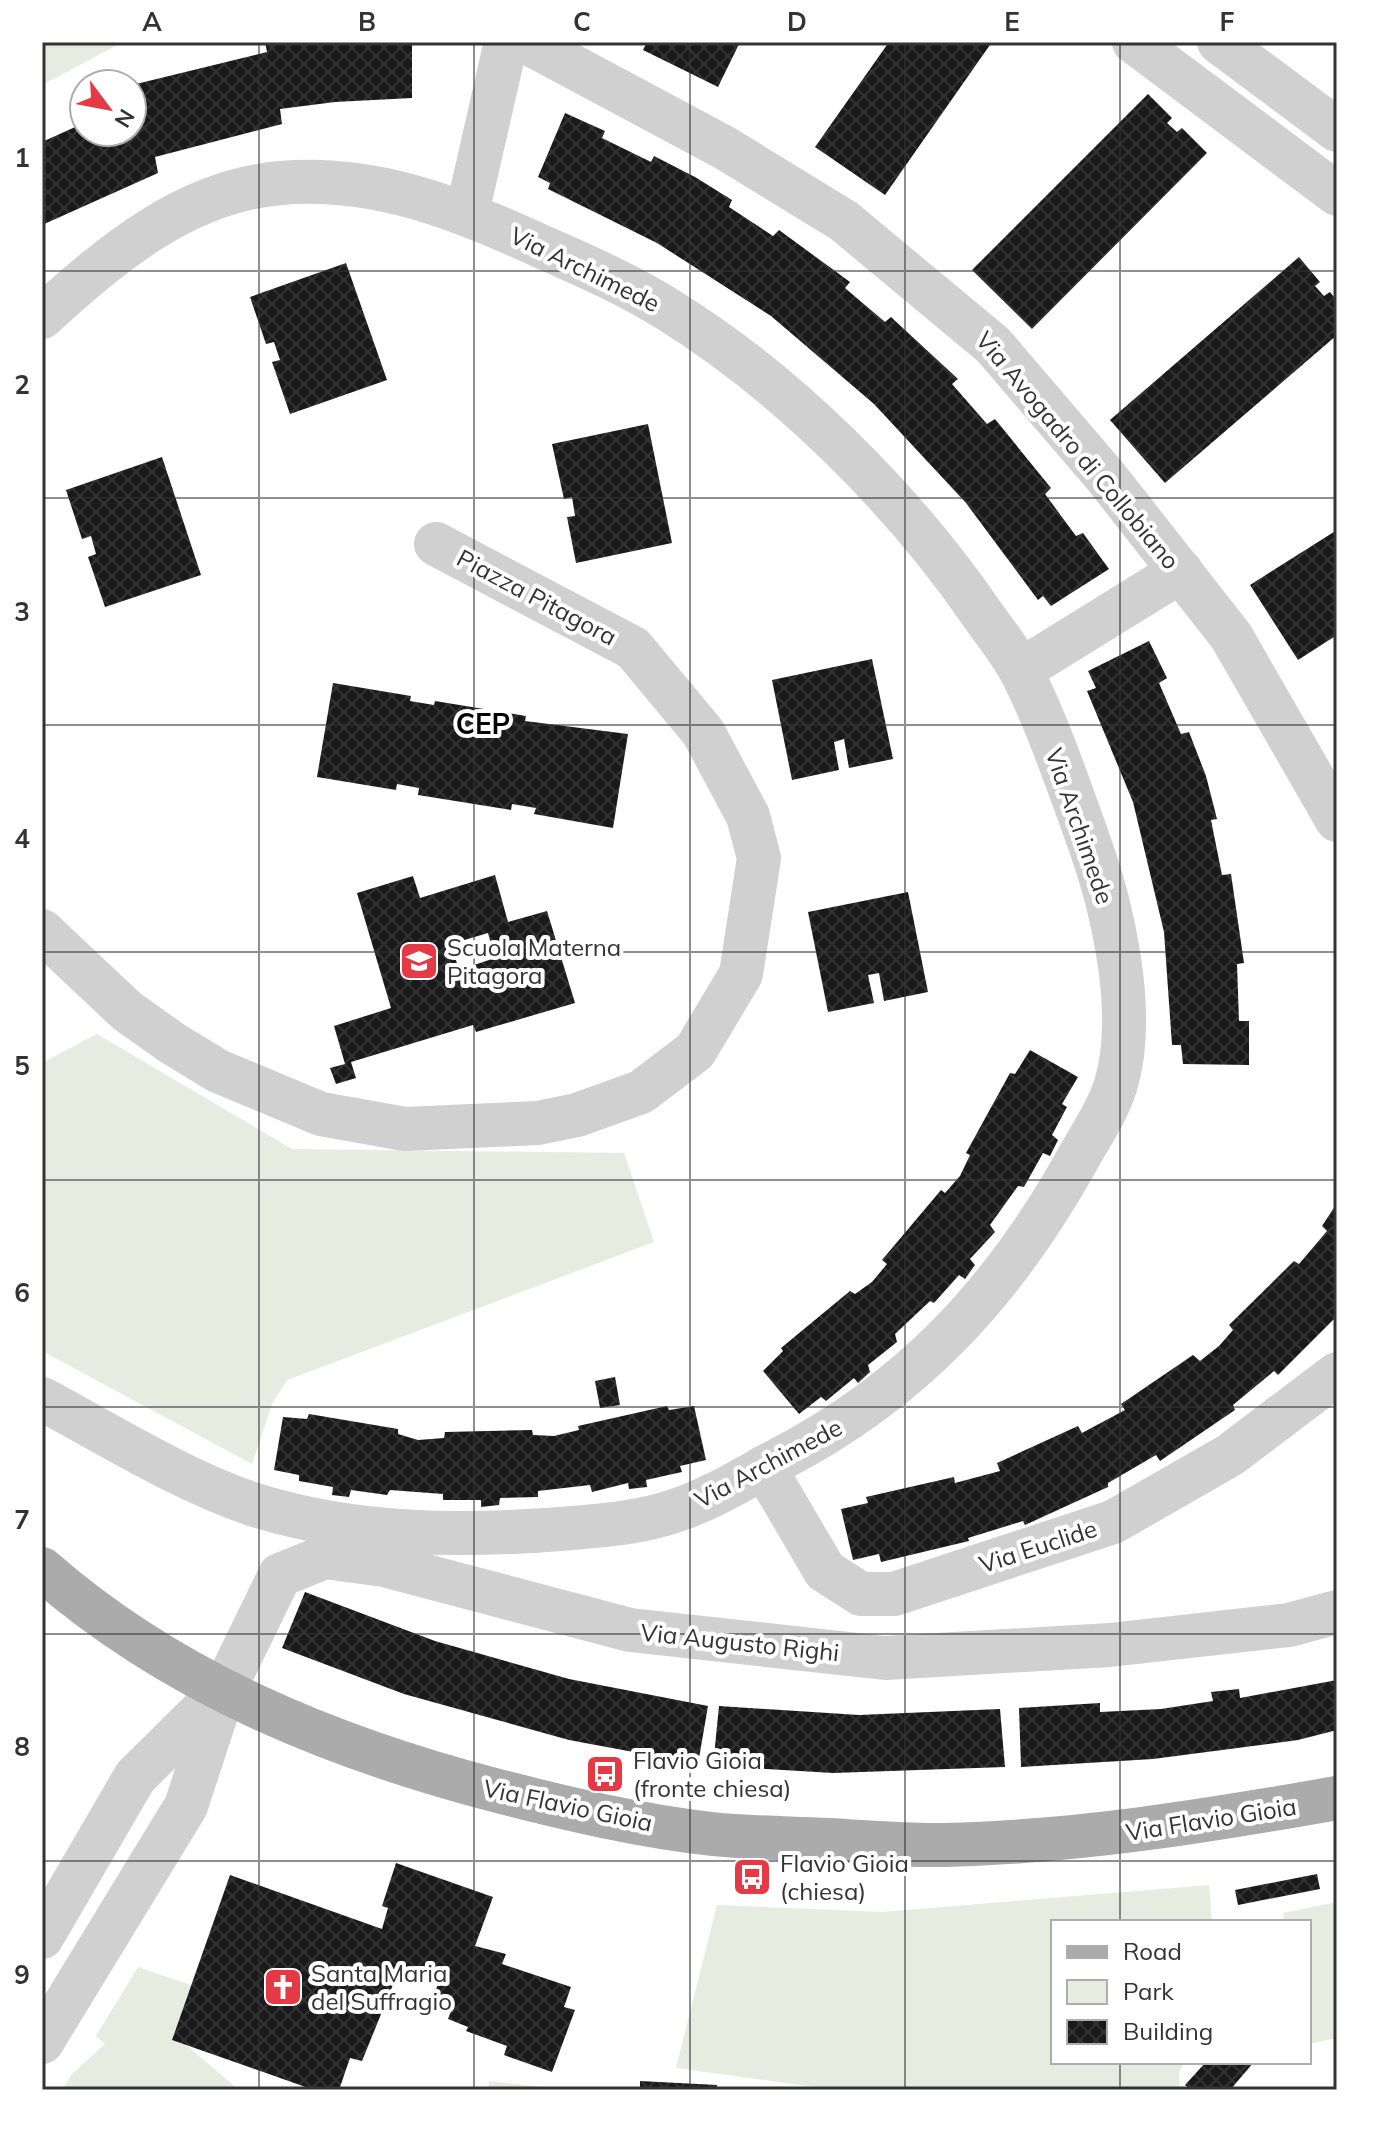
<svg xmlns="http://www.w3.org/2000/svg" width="1379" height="2132" font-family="Mulish,sans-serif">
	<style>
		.green { fill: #e6ecdf }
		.building { fill: url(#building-cross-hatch); fill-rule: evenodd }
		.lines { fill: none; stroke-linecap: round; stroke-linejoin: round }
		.minor { stroke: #d0d0d0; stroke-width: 44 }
		.major { stroke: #ababab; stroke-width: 44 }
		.grid { fill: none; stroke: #333; stroke-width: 2; stroke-opacity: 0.55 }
		.labels { text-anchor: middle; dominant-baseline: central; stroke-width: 8; stroke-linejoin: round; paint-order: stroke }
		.street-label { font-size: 24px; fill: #333; stroke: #fff }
		.poi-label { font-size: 24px; fill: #333; stroke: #fff; text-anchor: start }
		.quarter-label { font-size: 28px; font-weight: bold; fill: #000; stroke: #fff }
		.neatline { fill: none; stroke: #333; stroke-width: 3 }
		.grid-label { font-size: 26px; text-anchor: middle; font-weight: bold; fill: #333 }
	</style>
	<defs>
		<pattern id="building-cross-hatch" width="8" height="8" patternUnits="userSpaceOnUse" patternTransform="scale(2)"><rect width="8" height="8" fill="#1a1a1a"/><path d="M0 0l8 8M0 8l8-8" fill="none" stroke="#333"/></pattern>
	</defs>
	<rect width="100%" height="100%" fill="#fff"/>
	<path class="green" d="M 42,42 L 123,42 L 42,85 Z
		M 97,1034 L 292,1149 L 624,1153 L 654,1242 L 287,1380 L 272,1404 L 252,1464 L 42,1351 L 42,1063 Z
		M 1209,1885 L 1212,1922 L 1053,1922 L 1053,2062 L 1185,2062 L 1179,2072 L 1180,2090 L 836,2090 L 676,2068 L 717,1905 L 882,1912 Z
		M 1337,1902 L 1337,2038 L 1309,2044 L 1309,1922 L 1285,1922 L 1283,1913 Z
		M 138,1967 L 191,1985 L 172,2039 L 186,2045 L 239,2090 L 62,2090 L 72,2074 L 105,2044 L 96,2036 Z
		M 489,2081 L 568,2090 L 488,2090 Z"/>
	<path class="building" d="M 265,42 L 412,42 L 412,98 L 335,102 L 280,109 L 282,124 L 155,157 L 158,173 L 42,225 L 42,142 L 84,123 L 84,132 L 132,132 L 132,85 L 267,52 Z
		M 647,42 L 740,42 L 718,87 L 643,50 Z
		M 889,42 L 992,42 L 885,195 L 815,147 Z
		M 1148,94 L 1172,118 L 1167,123 L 1177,132 L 1182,128 L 1207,153 L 1032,329 L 972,270 Z
		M 565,113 L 605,131 L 602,138 L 651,162 L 654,156 L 695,177 L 732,200 L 729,207 L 773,236 L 779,230 L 850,282 L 845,288 L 885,322 L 891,317 L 958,379 L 952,384 L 987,424 L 995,419 L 1051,488 L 1045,494 L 1076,536 L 1083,533 L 1109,569 L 1051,606 L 1043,596 L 1038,600 L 966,503 L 874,404 L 771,316 L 657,243 L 548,189 L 550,183 L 538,177 Z
		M 1299,257 L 1320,282 L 1315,286 L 1324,296 L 1330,292 L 1337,301 L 1337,335 L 1165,483 L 1110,420 Z
		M 346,263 L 387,380 L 290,414 L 272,362 L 280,360 L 274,342 L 266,344 L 250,297 Z
		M 648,424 L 672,543 L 576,563 L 567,517 L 575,516 L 572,497 L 564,499 L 552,444 Z
		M 162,457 L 201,575 L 105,607 L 88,557 L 96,554 L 91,536 L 82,539 L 66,490 Z
		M 1337,530 L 1337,635 L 1298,660 L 1250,585 Z
		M 1149,641 L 1167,678 L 1159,683 L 1181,734 L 1189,732 L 1206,776 L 1217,819 L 1211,820 L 1222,875 L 1231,874 L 1244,963 L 1237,964 L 1239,1021 L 1249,1021 L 1249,1065 L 1183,1064 L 1181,1045 L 1172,1045 L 1164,932 L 1133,802 L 1087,691 L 1096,688 L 1088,671 Z
		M 872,659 L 893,759 L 849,768 L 844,739 L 834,742 L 839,770 L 792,780 L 772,680 Z
		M 333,683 L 411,696 L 410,701 L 434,705 L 435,701 L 526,716 L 525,721 L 628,734 L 613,828 L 534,814 L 536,808 L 512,804 L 511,810 L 418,795 L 419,788 L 397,784 L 396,790 L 317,777 Z
		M 495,875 L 508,922 L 547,911 L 575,1003 L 476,1032 L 473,1025 L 351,1062 L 356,1078 L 336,1084 L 330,1068 L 345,1064 L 334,1026 L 391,1008 L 357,893 L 413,876 L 420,898 ZM 488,933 L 495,958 L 459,970 L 451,944 Z
		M 908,892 L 928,992 L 884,1001 L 879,973 L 868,975 L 874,1003 L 828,1012 L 808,912 Z
		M 1030,1050 L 1078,1077 L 1062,1104 L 1067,1107 L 1052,1135 L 1058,1140 L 1050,1156 L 1043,1153 L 1024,1187 L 1018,1186 L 990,1225 L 995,1232 L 970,1259 L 975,1265 L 965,1279 L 959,1275 L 934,1303 L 930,1301 L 895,1334 L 897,1342 L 868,1365 L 870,1372 L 858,1383 L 854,1378 L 826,1401 L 821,1397 L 799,1414 L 763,1371 L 783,1351 L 781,1348 L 850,1291 L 855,1294 L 872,1282 L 887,1264 L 882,1260 L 941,1190 L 945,1193 L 960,1176 L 970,1155 L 966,1153 L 1010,1073 L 1015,1074 Z
		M 1337,1203 L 1337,1316 L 1278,1375 L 1274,1371 L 1233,1405 L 1235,1410 L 1160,1461 L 1156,1455 L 1108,1483 L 1108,1487 L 1025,1525 L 1023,1521 L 968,1538 L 969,1541 L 881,1562 L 879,1554 L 853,1560 L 841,1509 L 868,1503 L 866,1497 L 954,1477 L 955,1483 L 1000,1471 L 997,1463 L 1078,1426 L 1082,1433 L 1125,1410 L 1121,1404 L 1193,1355 L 1200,1361 L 1219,1346 L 1233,1330 L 1229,1325 L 1294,1261 L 1299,1264 L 1327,1231 L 1322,1226 Z
		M 615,1377 L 620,1405 L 600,1408 L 595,1381 Z
		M 667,1406 L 669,1410 L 694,1406 L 706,1460 L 680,1466 L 682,1472 L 646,1480 L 647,1487 L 629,1489 L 628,1483 L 592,1492 L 590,1485 L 538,1491 L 538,1497 L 500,1498 L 499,1505 L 481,1507 L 481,1500 L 443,1500 L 443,1494 L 390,1490 L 387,1495 L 351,1490 L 349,1497 L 332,1495 L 333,1487 L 299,1481 L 299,1475 L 274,1470 L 283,1417 L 307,1419 L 309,1414 L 398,1429 L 398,1434 L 418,1440 L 444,1438 L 445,1432 L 532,1430 L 533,1435 L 554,1436 L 579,1430 L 578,1426 Z
		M 305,1592 L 435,1641 L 569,1679 L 708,1706 L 698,1764 L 569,1740 L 404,1694 L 282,1648 Z
		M 1337,1680 L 1337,1730 L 1298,1740 L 1153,1759 L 1021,1767 L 1019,1708 L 1100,1703 L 1100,1712 L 1161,1709 L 1213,1701 L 1211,1692 L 1239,1689 L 1240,1698 Z
		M 719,1706 L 859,1715 L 1000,1709 L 1005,1767 L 833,1773 L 713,1766 Z
		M 396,1863 L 493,1897 L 475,1946 L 506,1954 L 502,1964 L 571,1987 L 564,2007 L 575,2010 L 552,2072 L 504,2055 L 507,2046 L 466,2031 L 468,2027 L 448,2019 L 453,2005 L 433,1998 L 440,1978 L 401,1965 L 362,2061 L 350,2058 L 339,2090 L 314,2090 L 172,2040 L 230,1875 L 382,1929 L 388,1908 L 382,1906 Z
		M 1317,1874 L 1320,1889 L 1238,1905 L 1235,1890 Z
		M 1206,2062 L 1254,2062 L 1230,2090 L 1191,2090 L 1185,2085 Z
		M 640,2081 L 717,2085 L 716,2090 L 640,2090 Z"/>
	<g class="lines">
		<path class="minor" d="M 527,42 L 725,148 L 844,221 L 993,345 L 1106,477 L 1231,636 L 1337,820
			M 1134,42 L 1337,194
			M 1219,42 L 1337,130
			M 467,213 L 506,42
			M 42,317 C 110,255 185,191 281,183 C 372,175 455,207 536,244 C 580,264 626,283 667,309 C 787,383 903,499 982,614 C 996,634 1012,653 1023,675 C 1049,727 1068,784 1088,839 C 1113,907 1137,1013 1116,1084 C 1108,1111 1089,1138 1076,1162 C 1003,1292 913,1390 780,1459 C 746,1477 710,1500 674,1511 C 643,1522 606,1525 573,1528 C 467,1537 355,1537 252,1504 C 179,1479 110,1435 42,1399
			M 1021,670 L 1181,571
			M 42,931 L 127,1011 L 172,1043 L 218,1071 L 321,1114 L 405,1129 L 538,1123 L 577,1115 L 641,1092 L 695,1051 L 741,974 L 759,858 L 748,816 L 703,732 L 633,648 L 436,544
			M 764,1467 L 825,1571 L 861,1594 L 894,1594 L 1113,1522 L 1230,1455 L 1337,1374
			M 42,1937 L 135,1777 L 219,1694
			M 42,2042 L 186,1806 L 224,1690 L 280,1575 L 325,1557 L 384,1565 L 630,1630 L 885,1658 L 1110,1645 L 1289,1625 L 1337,1612"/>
		<path class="major" d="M 42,1569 C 172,1683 333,1748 498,1791 C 568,1809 640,1826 712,1834 C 750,1838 790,1838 828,1840 C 867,1842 906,1846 944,1845 C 1077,1842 1206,1821 1337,1798"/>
	</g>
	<path class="grid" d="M 259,42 L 259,2090M 474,42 L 474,2090M 690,42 L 690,2090M 905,42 L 905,2090M 1120,42 L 1120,1922M 42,271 L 1337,271M 42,498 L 1337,498M 42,725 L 1337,725M 42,952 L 1337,952M 42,1180 L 1337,1180M 42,1407 L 1337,1407M 42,1634 L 1337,1634M 42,1861 L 1337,1861M 1120,2062 L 1120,2090"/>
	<defs>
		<symbol id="school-square" viewBox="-11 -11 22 22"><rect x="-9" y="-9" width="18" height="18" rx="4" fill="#e63946" stroke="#fff"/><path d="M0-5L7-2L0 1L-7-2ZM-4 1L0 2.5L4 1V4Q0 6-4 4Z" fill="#fff"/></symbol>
		<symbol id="bus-square" viewBox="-11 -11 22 22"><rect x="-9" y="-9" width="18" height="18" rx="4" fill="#e63946" stroke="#fff"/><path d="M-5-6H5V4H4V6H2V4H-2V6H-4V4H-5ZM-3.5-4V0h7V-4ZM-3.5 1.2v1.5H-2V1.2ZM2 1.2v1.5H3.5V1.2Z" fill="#fff"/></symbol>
		<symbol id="church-square" viewBox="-11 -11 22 22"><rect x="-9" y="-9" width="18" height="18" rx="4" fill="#e63946" stroke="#fff"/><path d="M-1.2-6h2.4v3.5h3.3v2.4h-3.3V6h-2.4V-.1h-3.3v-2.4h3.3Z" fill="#fff"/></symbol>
	</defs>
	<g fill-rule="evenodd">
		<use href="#school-square" x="397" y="939" width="44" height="44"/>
		<use href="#bus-square" x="583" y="1752" width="44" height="44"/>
		<use href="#bus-square" x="730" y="1855" width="44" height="44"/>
		<use href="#church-square" x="261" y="1965" width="44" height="44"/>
	</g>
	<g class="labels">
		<g class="street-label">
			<text transform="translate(585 269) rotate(26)">Via Archimede</text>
			<text transform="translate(1078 450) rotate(50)">Via Avogadro di Collobiano</text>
			<text transform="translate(537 597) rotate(28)">Piazza Pitagora</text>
			<text transform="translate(1080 826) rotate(71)">Via Archimede</text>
			<text transform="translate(768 1463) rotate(-28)">Via Archimede</text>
			<text transform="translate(1038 1546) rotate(-18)">Via Euclide</text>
			<text transform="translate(740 1642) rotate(6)">Via Augusto Righi</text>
			<text transform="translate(568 1805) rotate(12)">Via Flavio Gioia</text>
			<text transform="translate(1211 1819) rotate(-9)">Via Flavio Gioia</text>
		</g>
		<g class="poi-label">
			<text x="447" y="947">Scuola Materna<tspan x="447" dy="28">Pitagora</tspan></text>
			<text x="633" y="1760">Flavio Gioia<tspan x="633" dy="28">(fronte chiesa)</tspan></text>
			<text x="780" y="1863">Flavio Gioia<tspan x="780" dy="28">(chiesa)</tspan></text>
			<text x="311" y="1973">Santa Maria<tspan x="311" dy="28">del Suffragio</tspan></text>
		</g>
		<g class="quarter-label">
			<text x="483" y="723">CEP</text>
		</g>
	</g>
	<rect width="1379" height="2132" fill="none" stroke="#ffffff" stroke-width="88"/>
	<rect x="1051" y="1920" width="260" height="144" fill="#ffffff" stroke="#adadad" stroke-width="2"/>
	<rect x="1067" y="1946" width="40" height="12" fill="#ababab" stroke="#adadad" stroke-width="2"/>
	<text x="1123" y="1960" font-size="24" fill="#333333">Road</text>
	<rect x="1067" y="1980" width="40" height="24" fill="#e6ecdf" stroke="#adadad" stroke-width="2"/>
	<text x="1123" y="2000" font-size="24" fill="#333333">Park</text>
	<rect x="1067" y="2020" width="40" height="24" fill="url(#building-cross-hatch)" stroke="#adadad" stroke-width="2"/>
	<text x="1123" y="2040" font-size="24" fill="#333333">Building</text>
	<g transform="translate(108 108) rotate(122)"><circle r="38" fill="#ffffff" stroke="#adadad" stroke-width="2"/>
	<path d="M0-6L14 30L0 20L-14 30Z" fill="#e63946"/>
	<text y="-12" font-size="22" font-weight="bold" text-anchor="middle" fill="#333333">N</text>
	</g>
	<rect x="44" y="44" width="1291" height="2044" class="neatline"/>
	<g class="grid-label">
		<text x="152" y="31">A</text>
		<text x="367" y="31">B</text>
		<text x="582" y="31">C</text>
		<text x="797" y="31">D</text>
		<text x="1012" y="31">E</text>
		<text x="1227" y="31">F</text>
		<text x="22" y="167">1</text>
		<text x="22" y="394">2</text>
		<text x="22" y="621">3</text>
		<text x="22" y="848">4</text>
		<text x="22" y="1075">5</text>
		<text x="22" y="1302">6</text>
		<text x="22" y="1529">7</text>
		<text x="22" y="1756">8</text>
		<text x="22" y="1984">9</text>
	</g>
</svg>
